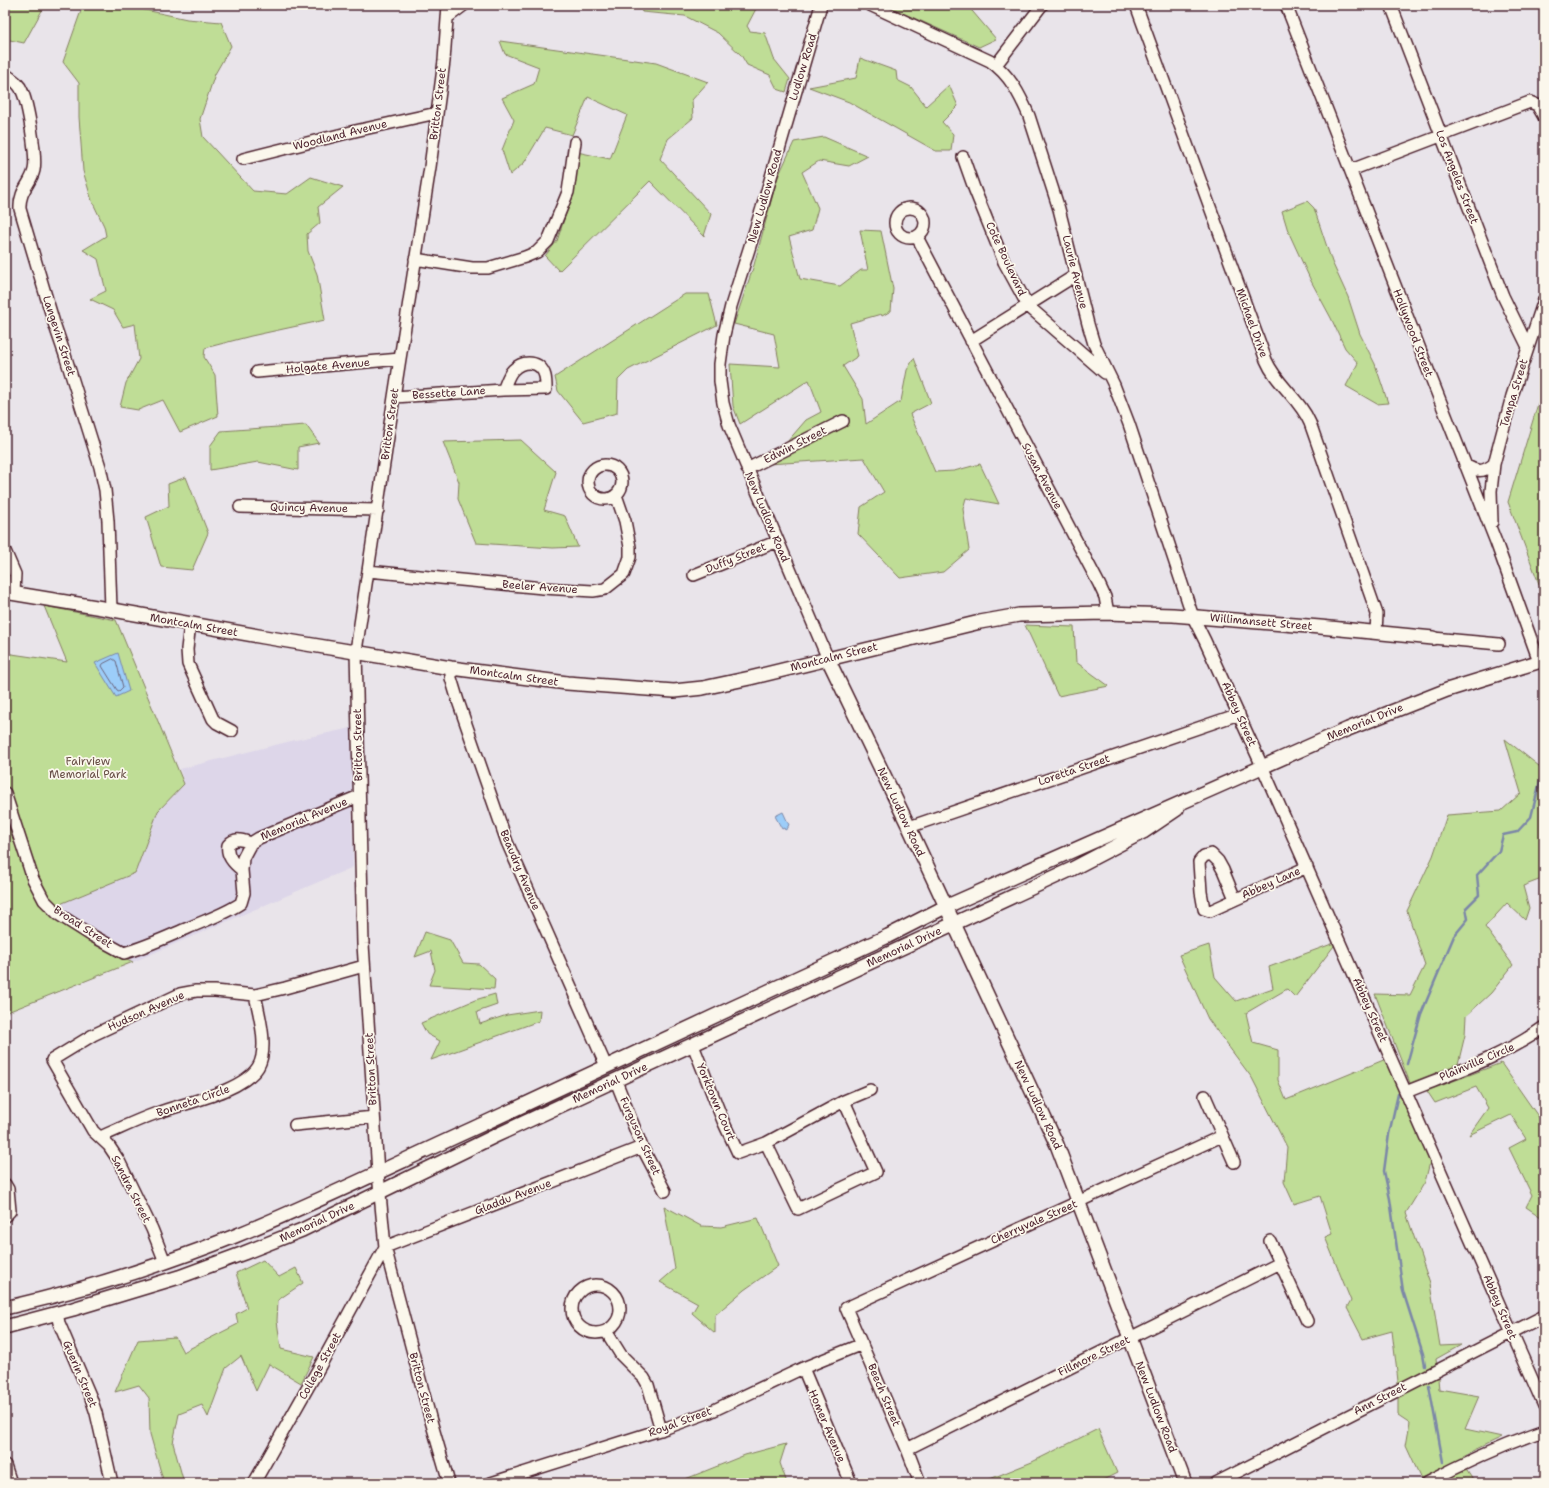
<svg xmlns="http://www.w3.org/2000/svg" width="1549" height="1488" font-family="'Shantell Sans',sans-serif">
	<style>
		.built { fill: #ddd6e9 }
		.green { fill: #bfdd96; stroke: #847e60 }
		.water { fill: #9ccdf9; stroke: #7b87a7 }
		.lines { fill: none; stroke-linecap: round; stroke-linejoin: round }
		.shore { stroke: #6b657d; stroke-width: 1 }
		.stream { stroke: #7b87a7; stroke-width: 2.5 }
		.minor-casing { stroke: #4a1f2b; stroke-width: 14 }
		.major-casing { stroke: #4a1f2b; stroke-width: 16 }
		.minor { stroke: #fbf7ec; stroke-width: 11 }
		.major { stroke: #fbf7ec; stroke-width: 13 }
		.labels { text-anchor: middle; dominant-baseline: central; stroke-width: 3.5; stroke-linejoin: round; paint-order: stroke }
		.street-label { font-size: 11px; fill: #4a1f2b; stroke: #fbf7ec }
		.park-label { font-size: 11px; fill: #674e46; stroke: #fbf7ec }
	</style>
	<rect width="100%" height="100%" fill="#e9e4ea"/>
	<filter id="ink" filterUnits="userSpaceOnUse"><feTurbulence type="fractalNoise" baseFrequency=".025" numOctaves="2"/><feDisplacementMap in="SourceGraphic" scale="8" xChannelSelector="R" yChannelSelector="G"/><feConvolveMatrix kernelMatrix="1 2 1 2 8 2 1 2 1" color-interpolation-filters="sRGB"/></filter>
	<g filter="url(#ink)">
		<path class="built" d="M 351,728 L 353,867 L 133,962 L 84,938 L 48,909 L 135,873 L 158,811 L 184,784 L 180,769 L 291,741 Z"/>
		<path class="green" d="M 5,5 L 45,5 L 24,43 L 5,39 Z
			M 83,5 L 122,5 L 187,19 L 221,22 L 231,46 L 215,74 L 200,119 L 203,137 L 253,191 L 287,194 L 311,177 L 343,187 L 318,207 L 320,223 L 307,234 L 308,251 L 317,274 L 325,320 L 251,336 L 205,348 L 204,357 L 215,375 L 218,416 L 180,432 L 163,400 L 138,410 L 120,407 L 126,383 L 139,359 L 135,324 L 123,327 L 113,310 L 90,299 L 106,291 L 98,259 L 83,250 L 106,236 L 104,226 L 92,201 L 83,171 L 79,117 L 79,83 L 63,62 Z
			M 640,5 L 758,5 L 747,26 L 750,31 L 765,33 L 774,59 L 790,79 L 786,92 L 777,89 L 770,75 L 747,65 L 741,55 L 718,33 L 685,16 L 642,12 Z
			M 885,5 L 967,5 L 996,39 L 979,47 Z
			M 500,41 L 656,63 L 708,82 L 692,100 L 693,118 L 668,139 L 660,159 L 711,214 L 704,236 L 650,181 L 559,271 L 545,256 L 557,241 L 573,192 L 577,152 L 610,159 L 627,115 L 588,97 L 572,135 L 545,128 L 524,163 L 510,175 L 502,150 L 514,120 L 502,98 L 534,84 L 539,67 L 505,54 Z
			M 860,58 L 896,71 L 897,80 L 911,87 L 926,106 L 949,85 L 958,106 L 942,122 L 953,134 L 951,151 L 936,151 L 849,102 L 809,87 L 856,78 Z
			M 824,137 L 868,156 L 849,166 L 819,161 L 802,172 L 818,208 L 812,230 L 789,237 L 800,279 L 840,286 L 861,270 L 868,270 L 860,230 L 881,231 L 893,289 L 891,311 L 882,316 L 881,314 L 850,323 L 858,356 L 843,366 L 863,399 L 866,424 L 901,401 L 907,370 L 914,358 L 931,403 L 910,414 L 935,472 L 954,471 L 980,464 L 999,504 L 966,498 L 963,509 L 969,550 L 943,572 L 900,578 L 858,534 L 861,507 L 884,492 L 864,458 L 768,464 L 806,420 L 821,412 L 809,380 L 740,424 L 733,406 L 730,364 L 780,367 L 774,334 L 734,324 L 754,265 L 777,179 L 794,142 Z
			M 1307,201 L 1314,208 L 1332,262 L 1348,297 L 1360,334 L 1375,364 L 1388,403 L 1377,404 L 1346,386 L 1358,363 L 1345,348 L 1331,318 L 1311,281 L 1288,231 L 1282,211 Z
			M 685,294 L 709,294 L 717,325 L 628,370 L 618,380 L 617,413 L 583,422 L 558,391 L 555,377 Z
			M 1544,384 L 1544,597 L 1508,502 Z
			M 306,425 L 319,443 L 298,447 L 298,470 L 258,462 L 210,470 L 210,446 L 221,431 Z
			M 521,440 L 556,472 L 544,510 L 565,516 L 578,547 L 553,548 L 476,543 L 458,499 L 459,482 L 443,442 Z
			M 186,477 L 208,533 L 192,570 L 161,567 L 146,517 L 169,506 L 168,484 Z
			M 44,606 L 116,620 L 184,784 L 158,811 L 135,873 L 48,909 L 84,938 L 133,962 L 5,1013 L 5,811 L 8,819 L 5,802 L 5,653 L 67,662 Z
			M 1025,625 L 1074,627 L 1076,662 L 1109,686 L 1058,696 Z
			M 1505,739 L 1544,770 L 1544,878 L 1523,886 L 1529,908 L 1525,920 L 1507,903 L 1485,927 L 1513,965 L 1491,993 L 1466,1016 L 1465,1035 L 1458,1064 L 1410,1083 L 1375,994 L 1410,995 L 1425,965 L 1407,911 L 1433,856 L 1447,815 L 1501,811 L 1521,793 Z
			M 425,932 L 450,940 L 463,963 L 479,964 L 495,979 L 494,989 L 429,985 L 435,970 L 431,951 L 415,957 Z
			M 1337,942 L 1295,997 L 1287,989 L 1246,1013 L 1253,1043 L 1278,1050 L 1278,1080 L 1286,1100 L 1386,1059 L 1430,1162 L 1425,1182 L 1406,1213 L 1430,1284 L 1440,1346 L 1461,1345 L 1436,1359 L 1439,1389 L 1479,1396 L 1465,1429 L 1502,1437 L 1463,1456 L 1467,1471 L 1475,1483 L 1423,1483 L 1406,1446 L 1410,1423 L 1398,1415 L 1398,1381 L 1392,1331 L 1363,1339 L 1347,1308 L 1351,1301 L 1325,1237 L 1332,1234 L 1320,1196 L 1294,1204 L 1284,1182 L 1287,1147 L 1252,1078 L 1208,1019 L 1179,955 L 1209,945 L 1215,977 L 1236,1001 L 1273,988 L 1269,967 Z
			M 495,994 L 497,1005 L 477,1012 L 480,1024 L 507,1015 L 540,1010 L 539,1021 L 431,1060 L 440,1041 L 427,1034 L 421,1023 L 475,1000 Z
			M 1501,1063 L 1544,1125 L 1544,1219 L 1526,1207 L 1532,1195 L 1509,1148 L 1526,1139 L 1511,1115 L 1469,1135 L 1488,1108 L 1476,1087 L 1435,1103 L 1427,1091 Z
			M 664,1206 L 701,1226 L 721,1227 L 758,1218 L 778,1266 L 744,1290 L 715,1315 L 715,1333 L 692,1313 L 698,1303 L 660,1282 L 675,1269 Z
			M 263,1260 L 279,1277 L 296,1268 L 303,1283 L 278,1300 L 277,1321 L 281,1349 L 314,1357 L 301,1383 L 269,1364 L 256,1391 L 241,1356 L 226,1368 L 208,1417 L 202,1405 L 179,1414 L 173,1443 L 184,1483 L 164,1483 L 150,1434 L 149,1398 L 139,1385 L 115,1392 L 138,1340 L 175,1337 L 183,1352 L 238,1324 L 236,1314 L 247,1308 L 236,1273 Z
			M 1098,1429 L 1117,1473 L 1097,1483 L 980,1483 L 1032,1462 Z
			M 786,1444 L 780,1463 L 787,1483 L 684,1483 L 683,1480 L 745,1455 Z"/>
		<path class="water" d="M 118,653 L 129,691 L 116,697 L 95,663 Z
			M 783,812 L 789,825 L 788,826 L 788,828 L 785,830 L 784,828 L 782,829 L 775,816 Z"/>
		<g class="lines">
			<path class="shore" d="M 113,659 L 116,661 L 123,687 L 119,691 L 117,690 L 102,666 L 103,664 Z"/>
			<path class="stream" d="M 1407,1064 L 1421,1014 L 1434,983 L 1454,936 L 1468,919 L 1466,908 L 1479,895 L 1477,875 L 1499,851 L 1503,835 L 1517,832 L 1531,817 L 1542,773 L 1544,771
				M 1398,1094 L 1389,1134 L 1384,1171 L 1390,1199 L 1403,1291 L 1423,1354 L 1425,1365
				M 1429,1386 L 1443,1462
				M 1450,1482 L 1450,1483"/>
			<defs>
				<path id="minor" d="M 448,5 L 444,61 L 430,167 L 394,397 L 356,651 L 363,944 L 378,1173 L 385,1247 L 431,1421 L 449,1483
					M 821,5 L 762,208 L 731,306 L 724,335 L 720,364 L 720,381 L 723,403 L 729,425 L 828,659
					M 870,5 L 990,61 C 1010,75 1020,95 1029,116 L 1059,209 L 1088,324 L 1094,344 L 1114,385 L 1129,424 L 1193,617 L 1205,641 L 1262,766 L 1544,1406
					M 1136,5 L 1266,360 C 1276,384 1300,399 1310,423 L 1377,614 L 1376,632
					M 1286,5 L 1430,375 L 1496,542 L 1539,661
					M 1391,5 L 1503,296 L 1528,347
					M 448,17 L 464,5
					M 996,65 L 1042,5
					M 5,74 C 12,79 19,83 22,91 C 28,104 37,156 34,170 C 31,184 19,190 20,209 L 54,323 L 65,355 L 100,467 L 105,490 L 108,521 L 111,609
					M 963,157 L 974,188 L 1004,262 L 1028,306 L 1105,373
					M 243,159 L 355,131 L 437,113
					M 1351,170 L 1530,102 L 1537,105 L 1544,117
					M895 223a15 15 0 1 1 30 0a15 15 0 1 1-30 0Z
					M 917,237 L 1099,584 L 1105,597 L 1108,613
					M 415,259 L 472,268 L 488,268 L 525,257 L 537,252 L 548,241 L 568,192 L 575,142
					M 971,341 L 1076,275
					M 257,372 L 400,359
					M 394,397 L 503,390 C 506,384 508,375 513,370 C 523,360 541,360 545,376 C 546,380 546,385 546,389 L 503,390
					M588 482a17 17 0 1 1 34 0a17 17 0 1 1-34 0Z
					M 1465,465 C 1478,472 1482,473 1494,464
					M 747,469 L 843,421
					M 240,507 L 378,510
					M 1492,522 L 1491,491 L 1494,464 L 1512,396 L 1544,300
					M 5,551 L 15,574 L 14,593
					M 368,571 L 543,588 L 593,591 L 605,589 L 624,574 L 630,557 L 630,547 L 625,521 L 616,495
					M 694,575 L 778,541
					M 190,624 L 187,649 L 188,664 L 213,719 L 217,723 L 232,731
					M 1433,638 L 1499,644
					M 451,668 L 451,678 L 458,701 L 507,842 L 606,1066
					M 5,793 L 33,879 L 44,900 L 58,914 L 91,935 L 124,953 C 146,947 167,937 188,928 C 206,920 225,914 241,903 L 244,893 L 242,870
					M 909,827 L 1239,714
					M 251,843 L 243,858 L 242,870 C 234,864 226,855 228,845 C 235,837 242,840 251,843 L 259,838 L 359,796
					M 1235,899 L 1223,870 L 1218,861 L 1211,854 L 1204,856 L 1199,862 L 1201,892 L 1204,909 L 1210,911 L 1307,867
					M 693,1045 L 723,1121 L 738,1153 L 766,1143 L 844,1101 L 876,1172 L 798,1209 L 766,1143
					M 616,1081 L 642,1147 L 665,1191
					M 1406,1092 C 1453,1073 1503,1057 1544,1027
					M 1205,1096 L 1234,1162
					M 844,1101 L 870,1090
					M 295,1125 L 374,1117
					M 100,1137 C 119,1129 137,1120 157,1113 C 184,1103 242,1092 258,1067 C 269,1049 259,1014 255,995
					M 5,1184 L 8,1189 L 10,1211 L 5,1216
					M 1270,1241 L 1307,1321
					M 165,1262 L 152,1229 L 119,1161 L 109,1146 L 93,1131 L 52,1060 L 93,1035 L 180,994 L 196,991 L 215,991 L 255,995 L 285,988 L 364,966
					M572 1309a24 24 0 1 1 48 0a24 24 0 1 1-48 0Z
					M 57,1313 L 59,1323 L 91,1398 L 96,1413 L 112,1483
					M 606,1331 L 621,1355 L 644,1378 L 648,1385 L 661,1430
					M 803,1368 L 851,1483
					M 907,1449 L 1280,1263
					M 5,1465 L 11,1483
					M 254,1483 L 320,1366 L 385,1247 L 642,1147
					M 491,1483 L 666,1428 L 710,1412 L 803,1368 L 862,1344
					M 920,1483 L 907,1449 L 846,1308 L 1222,1136
					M 1216,1483 L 1544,1316
					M 1426,1483 C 1464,1463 1503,1445 1544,1431"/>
				<path id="major" d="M 5,592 L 102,608 L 264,637 L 451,668 L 567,683 L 674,691 L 703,688 L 750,678 L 980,622 L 1019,615 L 1105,613 L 1173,615 L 1320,627 L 1433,638
					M 828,659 L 909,827 L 1057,1145 L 1185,1483
					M 5,1308 C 83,1290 161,1266 235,1236 C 316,1203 393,1165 472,1129 C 611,1064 749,1000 888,936 L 945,907 L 1348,729 L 1447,690 L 1544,660
					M 5,1327 L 73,1309 L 179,1277 L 244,1253 L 302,1230 L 495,1136 L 1072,869 L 1143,832 L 1177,809"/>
			</defs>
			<use href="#minor" class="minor-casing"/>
			<use href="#major" class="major-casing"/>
			<use href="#minor" class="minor"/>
			<use href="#major" class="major"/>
		</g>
	</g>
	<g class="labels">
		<g class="street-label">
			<text transform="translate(803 67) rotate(-73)">Ludlow Road</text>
			<text transform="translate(438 104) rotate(-83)">Britton Street</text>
			<text transform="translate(340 135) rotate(-14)">Woodland Avenue</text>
			<text transform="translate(1457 177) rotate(69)">Los Angeles Street</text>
			<text transform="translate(765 196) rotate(-74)">New Ludlow Road</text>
			<text transform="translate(1006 259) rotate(65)">Cote Boulevard</text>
			<text transform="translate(1075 272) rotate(76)">Laurie Avenue</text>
			<text transform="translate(1252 323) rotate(70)">Michael Drive</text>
			<text transform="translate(1413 333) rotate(69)">Hollywood Street</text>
			<text transform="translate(59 336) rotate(72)">Langevin Street</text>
			<text transform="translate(328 366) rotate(-5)">Holgate Avenue</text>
			<text transform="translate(449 393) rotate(-4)">Bessette Lane</text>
			<text transform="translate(1514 393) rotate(-73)">Tampa Street</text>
			<text transform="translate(390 424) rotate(-82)">Britton Street</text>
			<text transform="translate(795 445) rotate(-27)">Edwin Street</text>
			<text transform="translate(1042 476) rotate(62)">Susan Avenue</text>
			<text transform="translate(309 508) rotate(1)">Quincy Avenue</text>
			<text transform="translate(767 517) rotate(67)">New Ludlow Road</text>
			<text transform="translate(736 558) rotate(-22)">Duffy Street</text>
			<text transform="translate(540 587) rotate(4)">Beeler Avenue</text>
			<text transform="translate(1261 622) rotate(5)">Willimansett Street</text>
			<text transform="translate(194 625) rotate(10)">Montcalm Street</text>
			<text transform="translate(834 657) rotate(-14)">Montcalm Street</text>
			<text transform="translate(514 676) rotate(8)">Montcalm Street</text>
			<text transform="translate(1239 714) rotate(66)">Abbey Street</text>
			<text transform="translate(1365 722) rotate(-22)">Memorial Drive</text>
			<text transform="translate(358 745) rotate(-91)">Britton Street</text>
			<text transform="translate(1074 770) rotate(-19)">Loretta Street</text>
			<text transform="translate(901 812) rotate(65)">New Ludlow Road</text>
			<text transform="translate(304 819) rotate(-23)">Memorial Avenue</text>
			<text transform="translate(520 870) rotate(67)">Beaudry Avenue</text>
			<text transform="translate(1271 883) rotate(-24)">Abbey Lane</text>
			<text transform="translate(83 927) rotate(33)">Broad Street</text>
			<text transform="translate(904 947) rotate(-25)">Memorial Drive</text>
			<text transform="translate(1370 1010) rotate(66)">Abbey Street</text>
			<text transform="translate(146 1011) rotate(-24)">Hudson Avenue</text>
			<text transform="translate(1477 1062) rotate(-23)">Plainville Circle</text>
			<text transform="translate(371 1069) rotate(-93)">Britton Street</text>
			<text transform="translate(610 1083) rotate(-25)">Memorial Drive</text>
			<text transform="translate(193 1101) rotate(-19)">Bonneta Circle</text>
			<text transform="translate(716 1102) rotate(67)">Yorktown Court</text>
			<text transform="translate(1038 1105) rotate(65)">New Ludlow Road</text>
			<text transform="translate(640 1136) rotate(66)">Furguson Street</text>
			<text transform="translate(131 1189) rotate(63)">Sandra Street</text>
			<text transform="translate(513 1197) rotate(-21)">Gladdu Avenue</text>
			<text transform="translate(317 1222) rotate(-25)">Memorial Drive</text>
			<text transform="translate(1034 1222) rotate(-24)">Cherryvale Street</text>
			<text transform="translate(1500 1307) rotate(67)">Abbey Street</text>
			<text transform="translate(1094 1356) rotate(-26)">Fillmore Street</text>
			<text transform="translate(320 1366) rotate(-61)">College Street</text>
			<text transform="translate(80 1374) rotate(67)">Guerin Street</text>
			<text transform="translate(422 1388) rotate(75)">Britton Street</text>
			<text transform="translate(884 1395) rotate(67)">Beech Street</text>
			<text transform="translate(1380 1399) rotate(-27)">Ann Street</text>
			<text transform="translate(1156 1407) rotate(69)">New Ludlow Road</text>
			<text transform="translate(680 1422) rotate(-20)">Royal Street</text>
			<text transform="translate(827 1426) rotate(67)">Homer Avenue</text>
		</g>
		<g class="park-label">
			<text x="88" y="761">Fairview<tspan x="88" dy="13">Memorial Park</tspan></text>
		</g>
	</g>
	<rect width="1549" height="1488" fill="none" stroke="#fbf7ec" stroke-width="20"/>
	<rect x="10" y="10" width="1529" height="1468" fill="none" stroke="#4a1f2b" stroke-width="1.5" filter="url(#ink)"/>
</svg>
